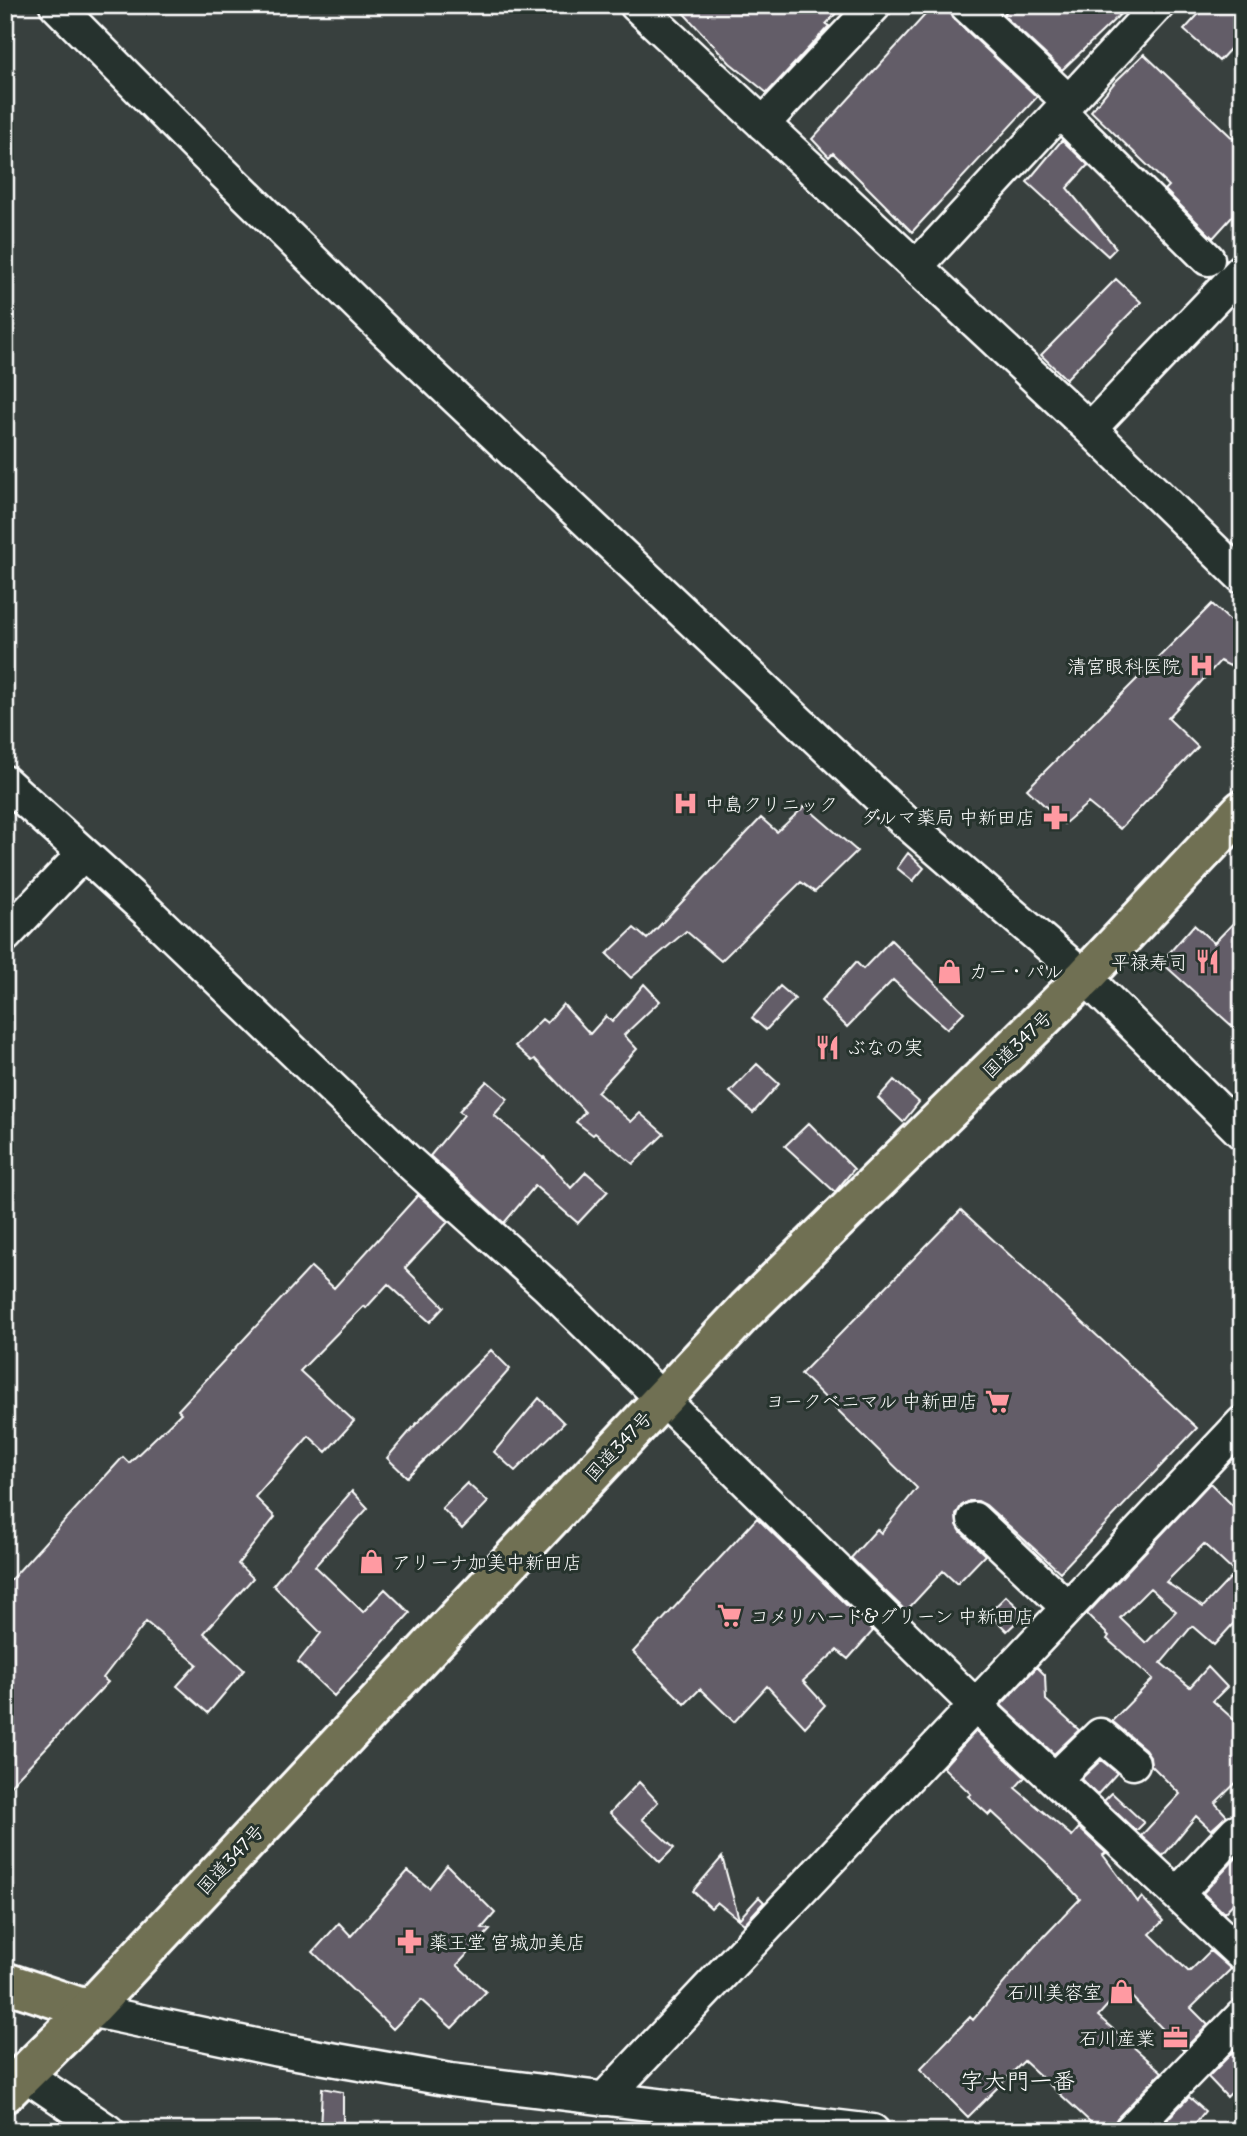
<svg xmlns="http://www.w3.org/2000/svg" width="1247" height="2136" font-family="Delius,'Klee One',sans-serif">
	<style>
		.building { fill: #635d67; stroke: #fff; stroke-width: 2; fill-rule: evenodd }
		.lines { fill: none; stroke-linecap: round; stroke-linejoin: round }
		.minor-casing { stroke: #fff; stroke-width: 37 }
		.major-casing { stroke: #fff; stroke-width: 44 }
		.highway-casing { stroke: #fff; stroke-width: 44 }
		.minor { stroke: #26332d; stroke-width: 32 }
		.major { stroke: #706f52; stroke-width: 38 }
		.highway { stroke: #706f52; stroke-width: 38 }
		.labels { text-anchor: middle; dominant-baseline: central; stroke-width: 6; stroke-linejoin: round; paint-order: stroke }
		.poi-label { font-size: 19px; fill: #fff; stroke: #26332d; text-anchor: end }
		.street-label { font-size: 19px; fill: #fff; stroke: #26332d }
		.quarter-label { font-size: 23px; fill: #fff; stroke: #26332d }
	</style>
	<rect width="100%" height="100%" fill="#38403e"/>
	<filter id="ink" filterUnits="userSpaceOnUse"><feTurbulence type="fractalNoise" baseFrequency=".0143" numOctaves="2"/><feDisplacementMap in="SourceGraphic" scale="14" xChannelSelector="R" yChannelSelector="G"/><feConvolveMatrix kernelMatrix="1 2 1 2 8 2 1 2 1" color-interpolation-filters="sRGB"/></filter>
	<g filter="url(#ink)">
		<path class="building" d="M 676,5 L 844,5 L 826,24 L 829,26 L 767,93 L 730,63 Z
			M 934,5 L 948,5 L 953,18 L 1037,97 L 912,232 L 833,153 L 829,157 L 812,139 Z
			M 1012,5 L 1130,5 L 1062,70 L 1003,15 Z
			M 1207,5 L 1242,5 L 1242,36 L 1219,61 L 1184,30 Z
			M 1144,54 L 1242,147 L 1242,206 L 1213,238 L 1165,190 L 1169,186 L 1091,111 L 1114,83 Z
			M 1062,140 L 1088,165 L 1067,188 L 1116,248 L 1108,256 L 1027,182 Z
			M 1116,279 L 1141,302 L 1066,379 L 1041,355 Z
			M 1212,604 L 1242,632 L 1242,654 L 1230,666 L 1220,661 L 1168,718 L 1198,747 L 1120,829 L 1088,803 L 1064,824 L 1027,789 Z
			M 805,806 L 857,851 L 815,892 L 801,882 L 721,961 L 686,931 L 631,978 L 607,954 L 634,928 L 647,939 L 761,818 L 777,832 Z
			M 908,853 L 924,868 L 913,881 L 897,868 Z
			M 1242,914 L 1242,1035 L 1161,962 L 1194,925 L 1214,943 Z
			M 891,940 L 964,1012 L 947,1029 L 893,980 L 847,1027 L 821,1001 L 856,962 L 863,969 Z
			M 644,984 L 660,1001 L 624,1035 L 637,1049 L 597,1092 L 631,1122 L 640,1113 L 664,1134 L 633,1164 L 595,1133 L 593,1135 L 576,1122 L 585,1112 L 535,1059 L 532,1061 L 515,1046 L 542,1019 L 547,1023 L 563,1004 L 590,1034 L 606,1016 L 612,1022 Z
			M 780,986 L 795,999 L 766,1030 L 752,1018 Z
			M 757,1064 L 779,1084 L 753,1113 L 730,1092 Z
			M 894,1080 L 919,1102 L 903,1122 L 878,1098 Z
			M 487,1081 L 508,1099 L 494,1115 L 543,1158 L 544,1157 L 571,1188 L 586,1172 L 608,1191 L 578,1223 L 535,1186 L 504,1223 L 430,1156 L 464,1115 L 459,1111 Z
			M 809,1123 L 854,1169 L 835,1192 L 785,1146 Z
			M 418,1195 L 448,1222 L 405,1268 L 444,1307 L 430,1322 L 388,1284 L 366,1308 L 364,1306 L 300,1371 L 354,1421 L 326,1452 L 309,1436 L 255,1497 L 275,1517 L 238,1564 L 253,1578 L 204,1633 L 244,1670 L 208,1713 L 177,1686 L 197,1664 L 146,1622 L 103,1678 L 108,1682 L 5,1791 L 5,1586 L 123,1457 L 129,1463 L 181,1413 L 178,1410 L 311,1267 L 334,1288 Z
			M 961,1210 L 1197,1428 L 1060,1572 L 986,1505 L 978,1501 L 969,1501 L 961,1506 L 956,1515 L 957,1525 L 961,1532 L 985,1555 L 957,1584 L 943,1571 L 906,1611 L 851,1558 L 877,1529 L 881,1533 L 917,1488 L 801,1374 Z
			M 491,1350 L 510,1369 L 457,1429 L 407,1477 L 387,1458 L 416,1424 Z
			M 539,1398 L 564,1423 L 515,1471 L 494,1452 Z
			M 467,1483 L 488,1502 L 462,1529 L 442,1508 Z
			M 1210,1483 L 1242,1515 L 1242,1614 L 1214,1645 L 1192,1626 L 1161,1663 L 1190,1687 L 1208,1667 L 1227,1687 L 1213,1701 L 1242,1727 L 1242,1777 L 1215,1803 L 1227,1816 L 1211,1830 L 1196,1816 L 1163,1856 L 1141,1836 L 1180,1794 L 1151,1765 L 1150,1756 L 1145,1749 L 1112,1721 L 1153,1679 L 1107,1639 L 1109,1636 L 1087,1614 ZM 1204,1544 L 1235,1573 L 1203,1607 L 1166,1582 ZM 1150,1588 L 1176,1611 L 1146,1643 L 1120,1618 Z
			M 352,1491 L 368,1508 L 315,1566 L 363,1612 L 385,1589 L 410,1613 L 334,1696 L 298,1662 L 321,1633 L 273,1585 L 321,1526 Z
			M 757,1518 L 873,1631 L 848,1659 L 837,1650 L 803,1681 L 825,1705 L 805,1727 L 767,1686 L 734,1722 L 700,1689 L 685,1704 L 633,1652 Z
			M 1006,1596 L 1025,1614 L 1007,1631 L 989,1613 Z
			M 1037,1667 L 1045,1675 L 1046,1700 L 1079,1730 L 1054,1754 L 1001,1705 Z
			M 976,1731 L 1025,1777 L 1015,1788 L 1072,1836 L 1079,1828 L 1106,1853 L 1103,1855 L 1138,1902 L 1142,1897 L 1163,1921 L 1150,1934 L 1189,1972 L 1210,1951 L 1231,1969 L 1191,2008 L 1208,2025 L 1183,2050 L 1123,1988 L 1098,2016 L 1162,2072 L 1117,2118 L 1111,2131 L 1100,2131 L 1024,2061 L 968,2117 L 920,2069 L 970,2017 L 973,2020 L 1035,1946 L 1080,1899 L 1047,1863 L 992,1812 L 989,1815 L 968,1796 L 971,1794 L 943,1767 Z
			M 1101,1760 L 1117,1773 L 1097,1795 L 1081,1779 Z
			M 639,1782 L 658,1802 L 642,1819 L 674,1848 L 660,1862 L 610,1813 Z
			M 1112,1793 L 1144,1823 L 1136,1831 L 1104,1801 Z
			M 1242,1852 L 1242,1894 L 1224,1913 L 1203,1893 Z
			M 722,1857 L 739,1919 L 759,1897 L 764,1902 L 744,1924 L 717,1902 L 711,1908 L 693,1891 Z
			M 447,1865 L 495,1913 L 482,1928 L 490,1930 L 457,1965 L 486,1992 L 452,2028 L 421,2000 L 393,2029 L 313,1952 L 339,1923 L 351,1936 L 408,1871 L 429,1888 Z
			M 1235,2050 L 1242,2056 L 1242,2082 L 1227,2097 L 1208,2077 Z
			M 322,2088 L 343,2092 L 343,2131 L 320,2131 Z
			M 1189,2097 L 1205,2111 L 1189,2131 L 1156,2131 Z"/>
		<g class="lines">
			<defs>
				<path id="minor" d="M 56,5 L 197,147 L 385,331 L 900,817 L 1085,977 L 1242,1133
					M 636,5 L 1090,429 L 1242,577
					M 966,5 L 1069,102
					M 1060,112 L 1208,259
					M 763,124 L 875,5
					M 916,267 L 1158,5
					M 1090,429 L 1242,270
					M 5,782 L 148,912 L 409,1162 L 547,1286 L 976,1706 L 1242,1955
					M 5,936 L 83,854
					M 974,1519 L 1067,1607
					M 1055,1779 L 1100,1735 L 1133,1763
					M 1178,1893 L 1236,1831
					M 89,2010 L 274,2049 L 451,2080 L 873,2131
					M 24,2074 L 108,2131
					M 604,2099 L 1242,1423
					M 1130,2131 L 1242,2016"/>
				<path id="major" d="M 5,1982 L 89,2010"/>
				<path id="highway" d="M 5,2093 L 89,2010 L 747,1309 L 1085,977 L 1242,810"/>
			</defs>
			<use href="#minor" class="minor-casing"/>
			<use href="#major" class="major-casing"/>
			<use href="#highway" class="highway-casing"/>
			<use href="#minor" class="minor"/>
			<use href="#major" class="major"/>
			<use href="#highway" class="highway"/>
		</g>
	</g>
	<defs>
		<symbol id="hospital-bare" viewBox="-9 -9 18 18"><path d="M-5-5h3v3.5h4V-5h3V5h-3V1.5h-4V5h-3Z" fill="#ff9aa2" stroke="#26332d" stroke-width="2.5" paint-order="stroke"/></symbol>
		<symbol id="pharmacy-bare" viewBox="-9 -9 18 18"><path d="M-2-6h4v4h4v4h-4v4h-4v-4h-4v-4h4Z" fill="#ff9aa2" stroke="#26332d" stroke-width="2.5" paint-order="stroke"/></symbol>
		<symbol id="restaurant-bare" viewBox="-9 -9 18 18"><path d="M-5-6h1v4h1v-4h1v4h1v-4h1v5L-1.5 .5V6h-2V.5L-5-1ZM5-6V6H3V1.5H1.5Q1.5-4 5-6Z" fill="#ff9aa2" stroke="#26332d" stroke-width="2.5" paint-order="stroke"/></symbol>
		<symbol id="shop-bare" viewBox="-9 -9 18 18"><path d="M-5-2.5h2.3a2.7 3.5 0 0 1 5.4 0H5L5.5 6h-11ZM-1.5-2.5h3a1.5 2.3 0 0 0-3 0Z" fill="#ff9aa2" stroke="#26332d" stroke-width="2.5" paint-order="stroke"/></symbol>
		<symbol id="supermarket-bare" viewBox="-9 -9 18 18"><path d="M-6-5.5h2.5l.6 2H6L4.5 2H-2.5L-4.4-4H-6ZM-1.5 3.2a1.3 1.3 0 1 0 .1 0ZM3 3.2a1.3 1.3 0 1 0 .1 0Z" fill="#ff9aa2" stroke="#26332d" stroke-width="2.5" paint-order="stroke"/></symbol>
		<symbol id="office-bare" viewBox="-9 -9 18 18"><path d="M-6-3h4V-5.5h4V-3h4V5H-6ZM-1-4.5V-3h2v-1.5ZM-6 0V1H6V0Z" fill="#ff9aa2" stroke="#26332d" stroke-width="2.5" paint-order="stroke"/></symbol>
	</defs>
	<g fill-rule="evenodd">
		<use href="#hospital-bare" x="1184" y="648" width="35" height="35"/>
		<use href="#hospital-bare" x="668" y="786" width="35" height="35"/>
		<use href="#pharmacy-bare" x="1038" y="800" width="35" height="35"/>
		<use href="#restaurant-bare" x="1190" y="944" width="35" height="35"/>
		<use href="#shop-bare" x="932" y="954" width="35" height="35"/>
		<use href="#restaurant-bare" x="810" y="1030" width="35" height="35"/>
		<use href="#supermarket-bare" x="980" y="1384" width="35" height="35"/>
		<use href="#shop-bare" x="354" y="1544" width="35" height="35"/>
		<use href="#supermarket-bare" x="712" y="1598" width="35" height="35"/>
		<use href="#pharmacy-bare" x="392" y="1924" width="35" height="35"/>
		<use href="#shop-bare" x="1104" y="1974" width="35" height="35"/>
		<use href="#office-bare" x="1158" y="2020" width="35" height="35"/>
	</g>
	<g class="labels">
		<g class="poi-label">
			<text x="1181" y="666">清宮眼科医院</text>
			<text x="705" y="804" text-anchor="start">中島クリニック</text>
			<text x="1035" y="817">ダルマ薬局 中新田店</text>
			<text x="1187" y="962">平禄寿司</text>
			<text x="969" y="971" text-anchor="start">カー・パル</text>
			<text x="847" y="1047" text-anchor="start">ぶなの実</text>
			<text x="978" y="1401">ヨークベニマル 中新田店</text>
			<text x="392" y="1562" text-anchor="start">アリーナ加美中新田店</text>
			<text x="750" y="1616" text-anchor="start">コメリハード&amp;グリーン 中新田店</text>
			<text x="429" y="1942" text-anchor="start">薬王堂 宮城加美店</text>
			<text x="1102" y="1992">石川美容室</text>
			<text x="1155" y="2038">石川産業</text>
		</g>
		<g class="street-label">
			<text transform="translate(1017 1044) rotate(-44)">国道347号</text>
			<text transform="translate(618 1446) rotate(-47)">国道347号</text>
			<text transform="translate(230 1859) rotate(-47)">国道347号</text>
		</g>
		<g class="quarter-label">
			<text x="1018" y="2080">字大門一番</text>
		</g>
	</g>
	<rect width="1247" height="2136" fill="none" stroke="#26332d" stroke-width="28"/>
	<rect x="14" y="14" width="1219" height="2108" fill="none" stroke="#fff" stroke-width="2.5" filter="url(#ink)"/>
</svg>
